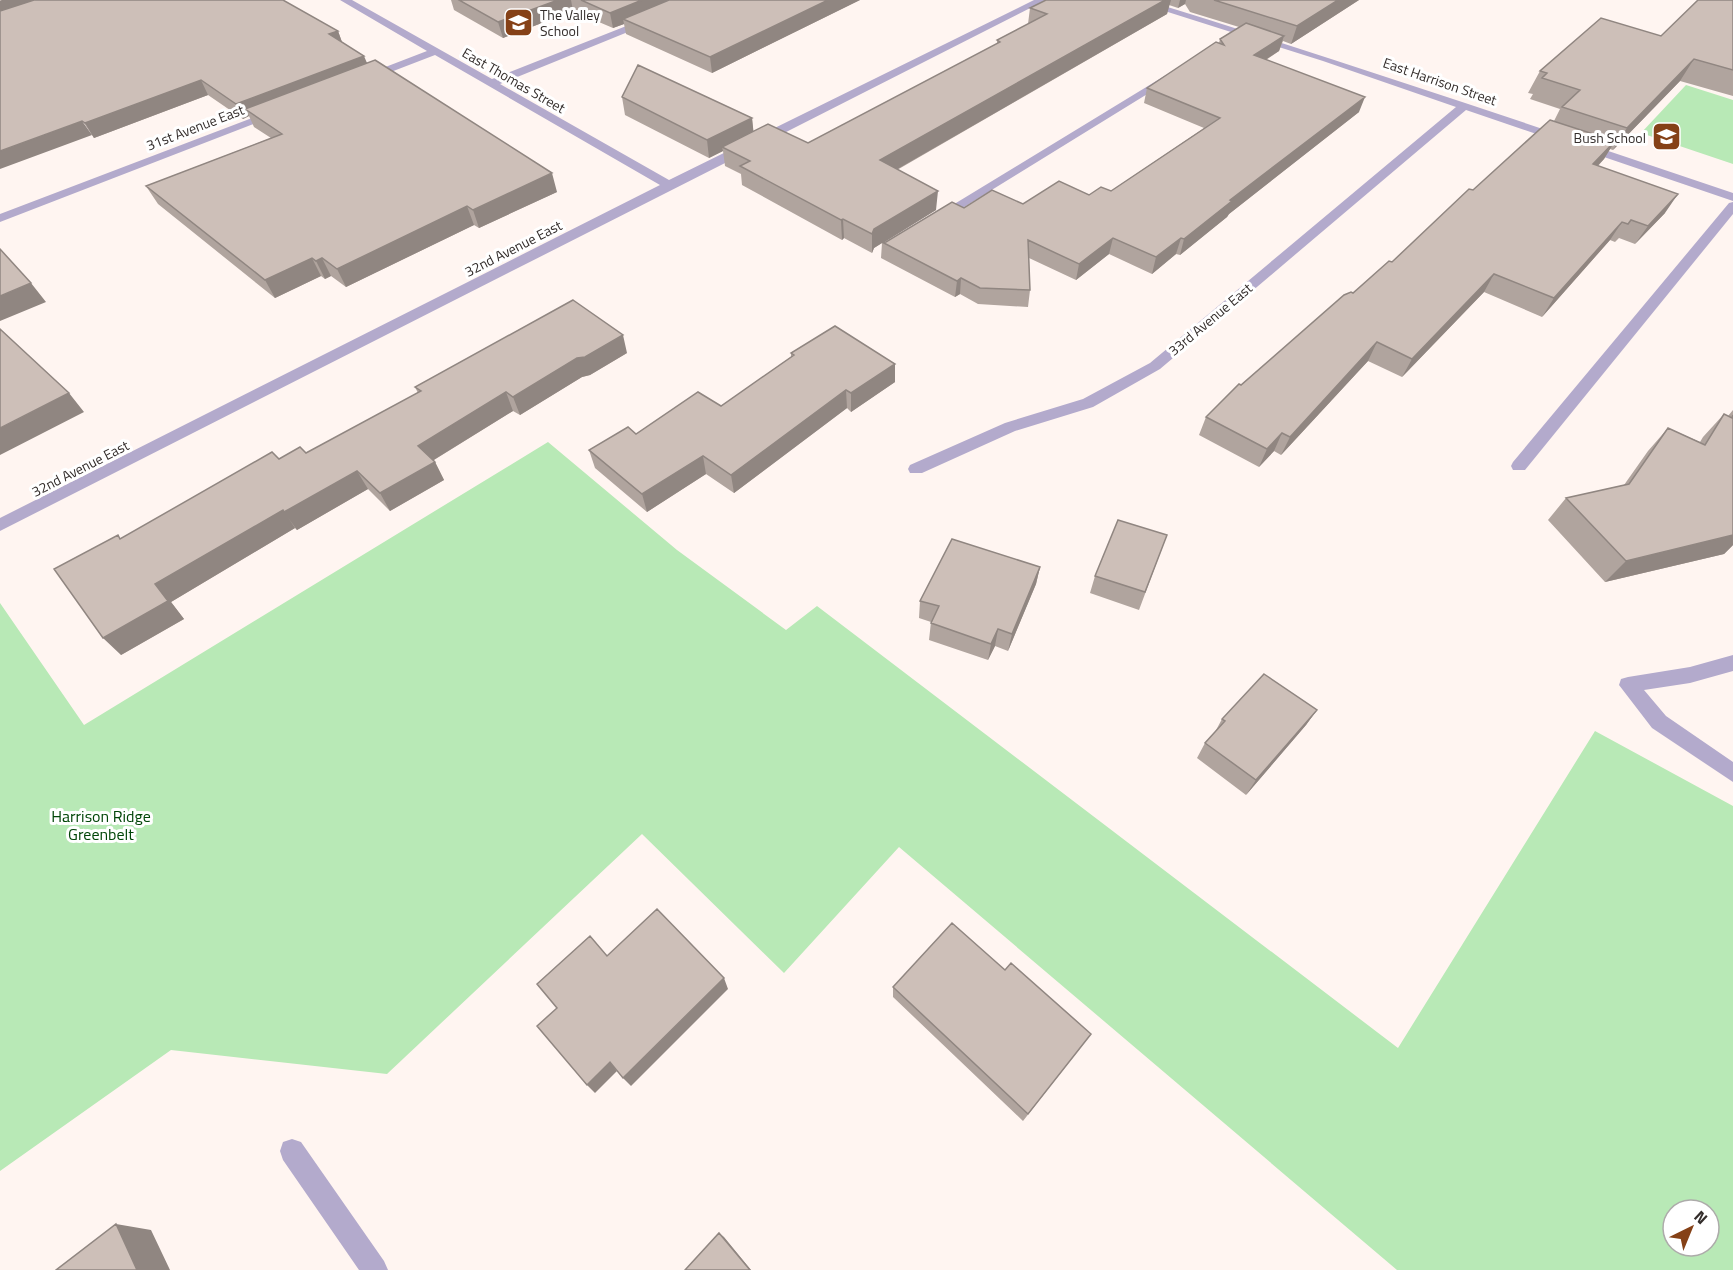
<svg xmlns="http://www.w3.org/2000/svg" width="1733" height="1270" font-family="'Titillium Web',sans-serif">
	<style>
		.green { fill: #b8e9b6; fill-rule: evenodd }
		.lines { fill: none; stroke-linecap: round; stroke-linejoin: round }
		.minor { fill: #b3aacc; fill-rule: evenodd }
		.wall { fill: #b0a49e; fill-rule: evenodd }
		.shaded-wall { fill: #908681 }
		.building { fill: #cdbfb8; stroke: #908681; stroke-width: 1.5 }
		.labels { text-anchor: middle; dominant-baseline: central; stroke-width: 6; stroke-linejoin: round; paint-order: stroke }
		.far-poi-label { font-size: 14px; fill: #332d2b; stroke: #fff; text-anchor: start }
		.far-street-label { font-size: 14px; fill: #332d2b; stroke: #fff }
		.park-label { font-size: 16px; fill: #004507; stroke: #fff }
	</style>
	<rect width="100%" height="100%" fill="#fff5f1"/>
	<path class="green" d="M 1686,85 L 1733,100 L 1733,164 L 1641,133 Z
		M 548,442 L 677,550 L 786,630 L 817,606 L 1398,1048 L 1595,731 L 1733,806 L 1733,1270 L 1397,1270 L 899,847 L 784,973 L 642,834 L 387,1074 L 171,1050 L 0,1171 L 0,603 L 84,725 ZM 1673,1210 L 1709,1210 L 1709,1246 L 1673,1246 Z"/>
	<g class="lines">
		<path class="minor" d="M 340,0 L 352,0 L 492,79 L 644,19 L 650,19 L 650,23 L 500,84 L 669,180 L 1034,0 L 1046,0 L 0,531 L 0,518 L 660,185 L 435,55 L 370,80 L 362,80 L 362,76 L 427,51 Z
			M 1130,0 L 1145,0 C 1343,61 1537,127 1733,193 L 1733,201 L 1466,110 L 1160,369 L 1093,407 L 1015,431 L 922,473 L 910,473 L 908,469 L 910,465 L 1005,423 L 1083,399 L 1150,363 L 1456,107 L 1323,61 Z
			M 1166,75 L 1170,76 L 1170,80 L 943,220 L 935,220 L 933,217 Z
			M 273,110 L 277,111 L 277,115 L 0,222 L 0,214 Z
			M 1733,202 L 1733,214 L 1525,470 L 1513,470 L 1511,466 L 1513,462 L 1729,203 Z
			M 1733,655 L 1733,671 L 1690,683 L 1644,690 L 1666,716 L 1733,762 L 1733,782 L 1652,728 L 1619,685 L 1621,679 L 1628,677 L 1690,667 Z
			M 292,1139 L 301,1142 L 384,1261 L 388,1270 L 359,1270 L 283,1160 L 280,1151 L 283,1142 Z"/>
	</g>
	<path class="wall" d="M 0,0 L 338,31 L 342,42 L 367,63 L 557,192 L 479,228 L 474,225 L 346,287 L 331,276 L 325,279 L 321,276 L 275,298 L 158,204 L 146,186 L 271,138 L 254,127 L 249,116 L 243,119 L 208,95 L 94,138 L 92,135 Z
		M 451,0 L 860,0 L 712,73 L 626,34 L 624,24 L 613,28 L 573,11 L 503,38 L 454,10 Z
		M 1046,0 L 1359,0 L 1291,44 L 1283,41 L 1279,51 L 1266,60 L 1359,112 L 1229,214 L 1227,217 L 1180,255 L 1176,254 L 1152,274 L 1109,254 L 1076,280 L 1029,258 L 1030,290 L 1028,307 L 978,304 L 960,294 L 955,297 L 881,258 L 882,243 L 874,248 L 872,253 L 844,238 L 842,240 L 742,185 L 741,174 L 725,166 L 723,151 L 709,158 L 625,115 L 622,97 L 752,118 L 753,131 L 808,143 L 997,44 L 997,40 L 1028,24 L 1030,8 ZM 1185,4 L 1190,12 L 1239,27 L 1220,39 L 1219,43 L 1147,88 L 1144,103 L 1204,128 L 1111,191 L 1023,204 L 964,208 L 886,242 L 884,242 L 936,210 L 897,170 L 1167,14 L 1169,5 L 1178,8 Z
		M 1733,0 L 1733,96 L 1680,81 L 1613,150 L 1610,149 L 1604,159 L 1598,166 L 1665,213 L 1635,244 L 1619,238 L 1615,242 L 1610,240 L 1542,317 L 1484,292 L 1402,377 L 1368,361 L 1281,455 L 1274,451 L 1259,467 L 1199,435 L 1206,417 L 1241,385 L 1392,262 L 1554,121 L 1560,109 L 1530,99 L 1533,94 L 1528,93 L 1540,71 L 1661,36 Z
		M 627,353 L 590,375 L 582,377 L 520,415 L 513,411 L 434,460 L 444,480 L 390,511 L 368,489 L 297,530 L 295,528 L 171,602 L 184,619 L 121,655 L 121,539 L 279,459 L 306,453 L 418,393 L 415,387 Z
		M 791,353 L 895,364 L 895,382 L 851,412 L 847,408 L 734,493 L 706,474 L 647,512 L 595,468 L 589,450 L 636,434 L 721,406 L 791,357 Z
		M 1733,410 L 1733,545 L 1724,554 L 1605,582 L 1548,520 L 1566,498 L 1624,485 L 1648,451 L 1668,428 L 1700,442 L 1703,437 L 1724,414 L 1728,416 Z
		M 1167,535 L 1139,610 L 1090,593 L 1095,576 Z
		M 1040,567 L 1036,584 L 1008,651 L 995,646 L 988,660 L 929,640 L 931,622 L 919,618 L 920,601 Z
		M 1317,710 L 1306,725 L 1246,795 L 1197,758 L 1205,743 L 1215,732 L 1222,719 Z
		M 893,987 L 1091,1034 L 1023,1121 L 893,997 Z"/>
	<path class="shaded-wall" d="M 2,0 L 54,0 L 0,17 L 0,1 Z
		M 558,0 L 571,0 L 573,11 L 503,38 L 498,22 Z
		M 642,0 L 684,0 L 623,19 L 624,24 L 613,28 L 610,13 Z
		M 828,0 L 860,0 L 712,73 L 710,57 Z
		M 1165,0 L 1171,0 L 1167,14 L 880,179 L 880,160 Z
		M 1180,0 L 1186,0 L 1185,4 L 1178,8 Z
		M 1338,0 L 1359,0 L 1291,44 L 1297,26 Z
		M 338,31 L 343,45 L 329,34 Z
		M 1284,36 L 1279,51 L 1249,70 L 1254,55 Z
		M 364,56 L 370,70 L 245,109 L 249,116 L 243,119 L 236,104 Z
		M 1694,59 L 1680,81 L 1613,150 L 1627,128 Z
		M 201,80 L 208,95 L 94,138 L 85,123 Z
		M 1365,97 L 1359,112 L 1229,214 L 1227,217 L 1180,255 L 1184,239 L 1230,200 Z
		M 752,118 L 754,136 L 722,147 L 723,151 L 709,158 L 707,140 Z
		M 82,121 L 92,135 L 0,169 L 0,151 Z
		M 1615,141 L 1604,159 L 1582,182 L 1593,164 Z
		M 552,173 L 557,192 L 479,228 L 473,210 Z
		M 938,191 L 936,210 L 883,243 L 882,242 L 882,243 L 874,248 L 872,253 L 872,234 L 874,229 Z
		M 1678,194 L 1665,213 L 1635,244 L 1648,226 Z
		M 467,206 L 474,225 L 346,287 L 337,269 Z
		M 843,219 L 844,238 L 842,240 L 841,220 Z
		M 1622,222 L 1610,240 L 1542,317 L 1554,298 Z
		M 1113,238 L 1109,254 L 1076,280 L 1079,264 Z
		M 1181,238 L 1176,254 L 1152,274 L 1156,257 Z
		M 312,258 L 321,276 L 275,298 L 265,280 Z
		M 322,258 L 331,276 L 325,279 L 316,261 Z
		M 1494,274 L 1484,292 L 1402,377 L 1412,359 Z
		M 961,278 L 960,294 L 955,297 L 957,281 Z
		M 31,283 L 46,302 L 0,321 L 0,296 Z
		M 623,335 L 627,353 L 590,375 L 582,377 L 520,415 L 513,397 L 577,358 Z
		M 1377,342 L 1368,361 L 1281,455 L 1290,437 Z
		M 895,364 L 895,382 L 851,412 L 851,393 Z
		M 846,390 L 847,408 L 734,493 L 731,475 Z
		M 506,392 L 513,411 L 427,464 L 418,446 Z
		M 69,393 L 84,412 L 0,455 L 0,428 Z
		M 1282,433 L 1274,451 L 1259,467 L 1267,449 Z
		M 703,456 L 706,474 L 647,512 L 642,494 Z
		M 435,462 L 444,480 L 390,511 L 380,493 Z
		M 357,471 L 368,489 L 297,530 L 284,512 Z
		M 283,510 L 295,528 L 171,602 L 184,619 L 121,655 L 103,638 L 155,584 Z
		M 1733,535 L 1733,545 L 1724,554 L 1605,582 L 1626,561 Z
		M 1040,567 L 1036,584 L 1008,651 L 1012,634 Z
		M 998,629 L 995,646 L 988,660 L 991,644 Z
		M 1317,710 L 1306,725 L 1246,795 L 1256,780 Z
		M 724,978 L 728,989 L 631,1086 L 623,1078 Z
		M 610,1062 L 617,1071 L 595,1093 L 587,1085 Z
		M 116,1224 L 151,1230 L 170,1270 L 137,1270 Z
		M 719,1233 L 724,1237 L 751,1270 L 750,1270 Z"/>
	<path class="building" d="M 34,0 L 283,0 L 338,31 L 329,34 L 364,56 L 236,104 L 201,80 L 85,123 L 82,121 L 0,151 L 0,11 Z
		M 459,0 L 558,0 L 498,22 Z
		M 581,0 L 642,0 L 610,13 Z
		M 669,0 L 828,0 L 710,57 L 623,19 Z
		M 1046,0 L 1165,0 L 880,160 L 938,191 L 874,229 L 872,234 L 843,219 L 841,220 L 740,166 L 750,161 L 722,147 L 768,124 L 808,143 L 1000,42 L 997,40 L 1047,14 L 1030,8 Z
		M 1214,0 L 1338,0 L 1297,26 Z
		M 1698,0 L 1733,0 L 1733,70 L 1694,59 L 1627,128 L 1562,107 L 1580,90 L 1542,78 L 1547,73 L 1540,71 L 1601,18 L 1661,36 Z
		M 1246,23 L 1284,36 L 1254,55 L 1365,97 L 1230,200 L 1232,201 L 1184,239 L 1181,238 L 1156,257 L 1113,238 L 1079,264 L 1028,240 L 1030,290 L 980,288 L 961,278 L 957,281 L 882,242 L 886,242 L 952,202 L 964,208 L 992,190 L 1023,204 L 1059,181 L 1089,195 L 1101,187 L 1111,191 L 1220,118 L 1147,88 L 1216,42 L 1224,45 L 1220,39 Z
		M 375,60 L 552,173 L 473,210 L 467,206 L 337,269 L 322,258 L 316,261 L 312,258 L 265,280 L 146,186 L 282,134 L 245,109 Z
		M 638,65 L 752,118 L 707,140 L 622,97 Z
		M 1550,120 L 1615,141 L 1593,164 L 1678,194 L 1648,226 L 1631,220 L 1628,224 L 1622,222 L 1554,298 L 1494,274 L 1412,359 L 1377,342 L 1290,437 L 1282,433 L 1267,449 L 1206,417 L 1239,384 L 1241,385 L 1344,295 L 1351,292 L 1353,293 L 1389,261 L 1392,262 L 1469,189 L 1473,190 Z
		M 0,249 L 31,283 L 0,296 Z
		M 573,300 L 623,335 L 585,357 L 577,358 L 513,397 L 506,392 L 418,446 L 435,462 L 380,493 L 357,471 L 284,512 L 283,510 L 155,584 L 168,601 L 103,638 L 54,569 L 118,535 L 120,539 L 272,452 L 279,459 L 300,447 L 306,453 L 421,391 L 415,387 Z
		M 835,326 L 895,364 L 851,393 L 846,390 L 731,475 L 703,456 L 642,494 L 589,450 L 628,427 L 636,434 L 698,392 L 721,406 L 794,355 L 791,353 Z
		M 0,329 L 69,393 L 0,428 Z
		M 1724,414 L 1732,418 L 1733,415 L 1733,535 L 1626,561 L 1566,498 L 1629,484 L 1668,428 L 1705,445 Z
		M 1118,520 L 1167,535 L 1145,592 L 1095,576 Z
		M 952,539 L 1040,567 L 1012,634 L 998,629 L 991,644 L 931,623 L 939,606 L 920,601 Z
		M 1264,674 L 1317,710 L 1256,780 L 1205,743 L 1225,721 L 1222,719 Z
		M 657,909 L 724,978 L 623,1078 L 610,1062 L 587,1085 L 537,1026 L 557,1008 L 537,984 L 590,936 L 607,956 Z
		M 952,923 L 1005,970 L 1011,963 L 1091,1034 L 1028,1114 L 893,987 Z
		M 116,1224 L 137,1270 L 56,1270 Z
		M 719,1233 L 750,1270 L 685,1270 Z"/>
	<defs>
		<symbol id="school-square" viewBox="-11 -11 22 22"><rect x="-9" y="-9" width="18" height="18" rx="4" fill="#854117" stroke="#fff"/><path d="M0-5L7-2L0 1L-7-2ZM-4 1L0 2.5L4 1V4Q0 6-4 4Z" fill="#fff"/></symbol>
	</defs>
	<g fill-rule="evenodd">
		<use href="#school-square" x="502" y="6" width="33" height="33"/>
		<use href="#school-square" x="1650" y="120" width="33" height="33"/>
	</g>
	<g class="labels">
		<g class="far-poi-label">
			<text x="540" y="14">The Valley<tspan x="540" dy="16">School</tspan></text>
			<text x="1646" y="137" text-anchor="end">Bush School</text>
		</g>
		<g class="far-street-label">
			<text transform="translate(514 80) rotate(30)">East Thomas Street</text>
			<text transform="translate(1440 81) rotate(19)">East Harrison Street</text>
			<text transform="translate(195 127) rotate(-21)">31st Avenue East</text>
			<text transform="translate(513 248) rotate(-27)">32nd Avenue East</text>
			<text transform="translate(1210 319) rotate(-40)">33rd Avenue East</text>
			<text transform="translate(80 468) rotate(-27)">32nd Avenue East</text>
		</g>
		<g class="park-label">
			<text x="101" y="816">Harrison Ridge<tspan x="101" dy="18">Greenbelt</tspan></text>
		</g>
	</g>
	<g transform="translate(1691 1228) rotate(43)"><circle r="28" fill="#ffffff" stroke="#adabaa" stroke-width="1.5"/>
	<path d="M0-4.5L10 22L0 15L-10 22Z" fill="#854117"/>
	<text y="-9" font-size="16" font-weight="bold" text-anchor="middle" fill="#332d2b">N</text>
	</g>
</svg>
